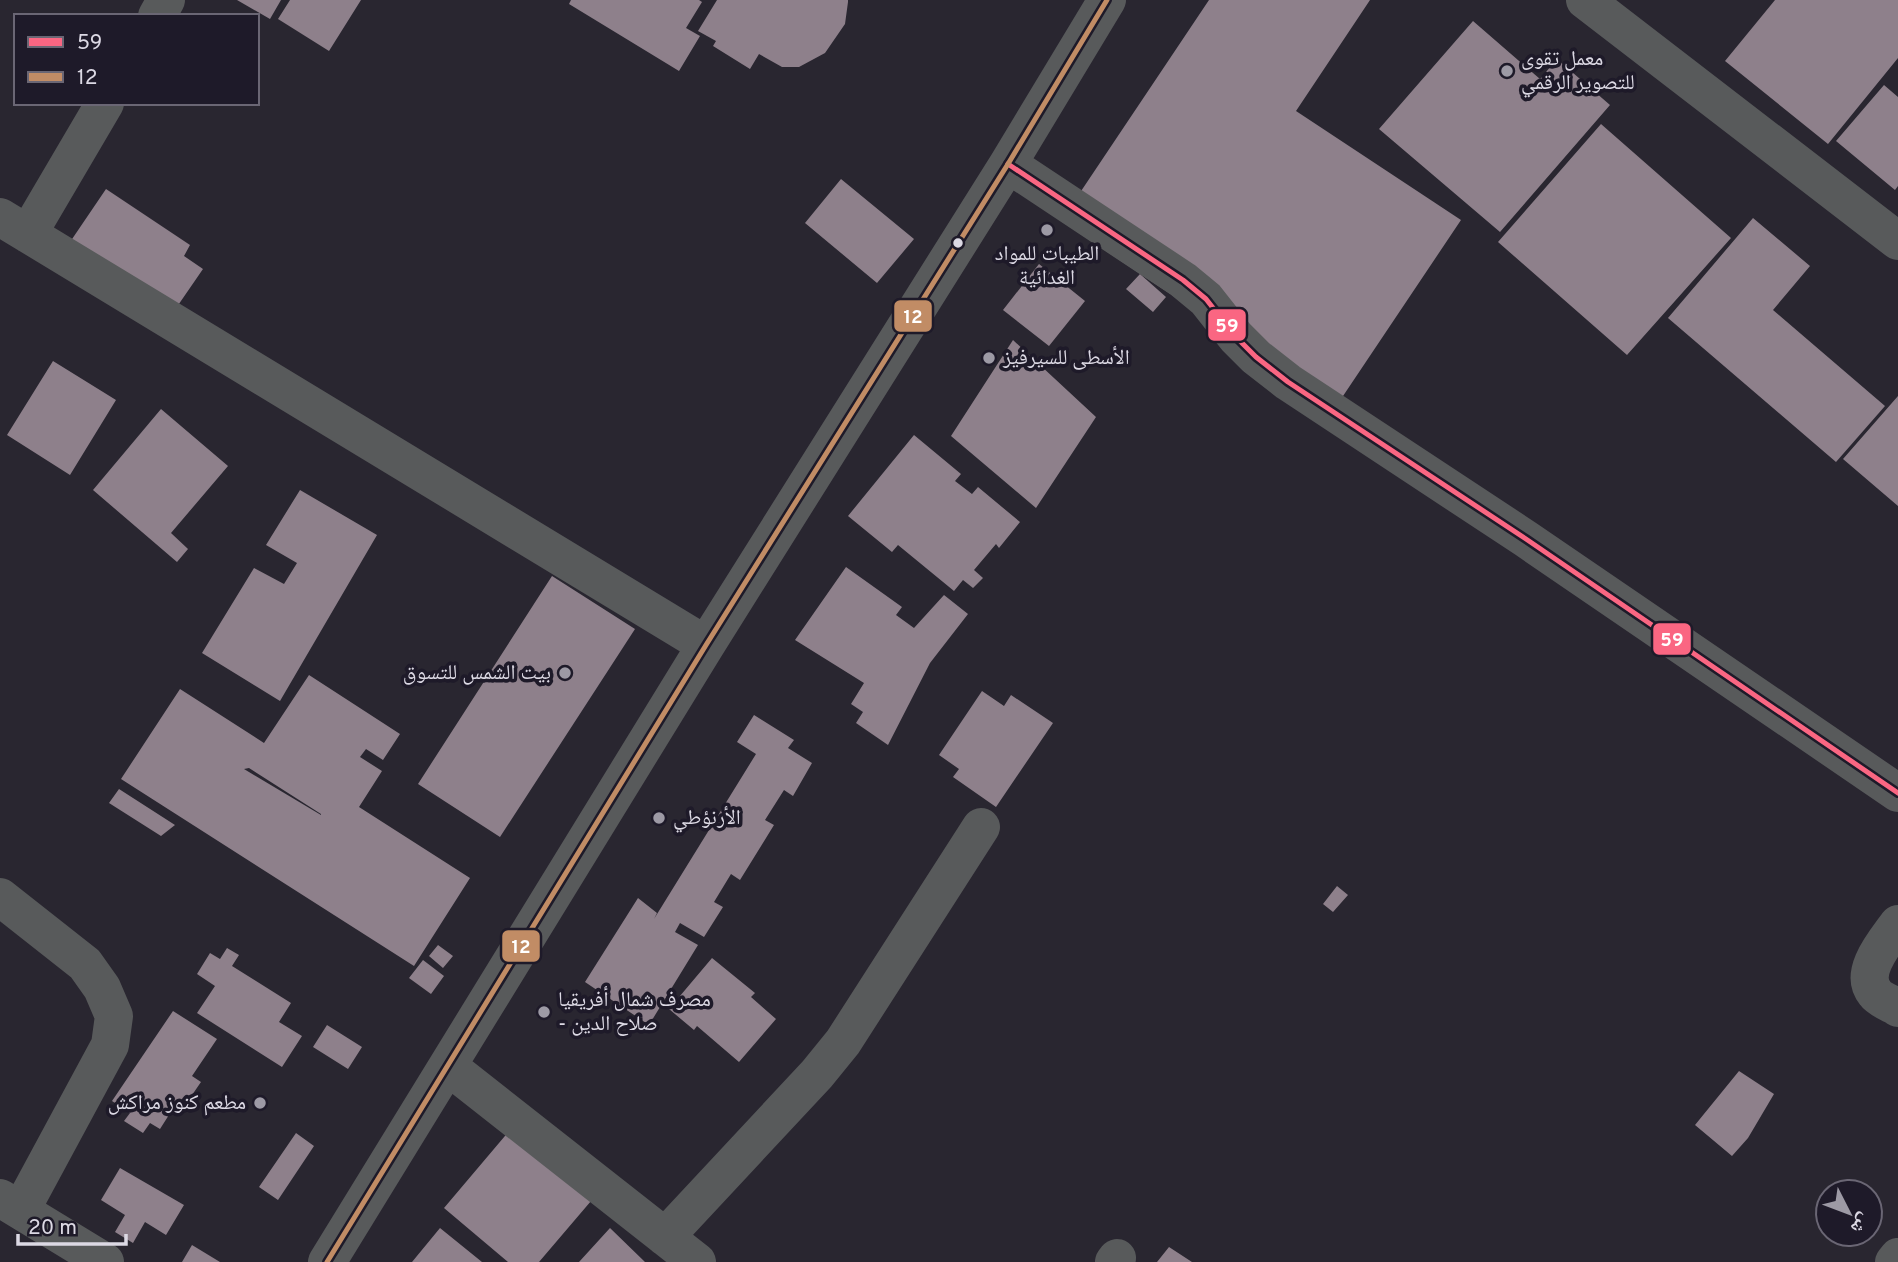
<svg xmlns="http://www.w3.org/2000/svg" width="1898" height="1262" font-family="Overpass,'Noto Naskh Arabic',sans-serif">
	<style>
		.building { fill: #8e808b; fill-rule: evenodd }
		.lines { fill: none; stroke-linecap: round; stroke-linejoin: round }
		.minor { stroke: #585a5b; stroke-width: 38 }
		.bus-1-casing { stroke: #1e1a29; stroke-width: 10 }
		.bus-2-casing { stroke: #1e1a29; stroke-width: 10 }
		.bus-1 { stroke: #fa6682; stroke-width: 5 }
		.bus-2 { stroke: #c18c65; stroke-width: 5 }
		.poi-dot { fill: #9d9aa5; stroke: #1e1a29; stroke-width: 2.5 }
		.bus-dot { fill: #dcd9e4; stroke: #1e1a29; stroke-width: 2.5 }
		.labels { text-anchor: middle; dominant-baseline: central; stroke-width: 7; stroke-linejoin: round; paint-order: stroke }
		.poi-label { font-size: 21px; fill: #dcd9e4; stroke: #1e1a29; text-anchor: start }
		.line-badge { stroke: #1e1a29; stroke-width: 2.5 }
		.badge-label { font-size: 19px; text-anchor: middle; font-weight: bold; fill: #fff }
	</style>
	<rect width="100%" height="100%" fill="#292630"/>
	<path class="building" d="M 237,0 L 281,0 L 270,19 Z
		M 290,0 L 361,0 L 329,51 L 278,19 Z
		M 571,0 L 699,0 L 702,2 L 686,28 L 700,36 L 679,71 L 569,4 Z
		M 717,0 L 848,0 L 848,2 L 845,24 L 825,53 L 799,67 L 782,67 L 759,54 L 750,69 L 713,46 L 716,41 L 698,31 Z
		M 1209,0 L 1370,0 L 1296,111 L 1461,220 L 1337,405 L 1061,221 Z
		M 1775,0 L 1898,0 L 1898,58 L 1828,144 L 1725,61 Z
		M 1473,21 L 1540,79 L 1557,59 L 1610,105 L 1500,232 L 1379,129 Z
		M 1884,85 L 1898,97 L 1898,186 L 1895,190 L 1836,141 Z
		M 1601,124 L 1731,238 L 1627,355 L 1498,242 Z
		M 841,179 L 914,239 L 877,283 L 805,223 Z
		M 106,189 L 190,245 L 184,256 L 203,269 L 172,314 L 68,245 Z
		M 1753,218 L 1810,266 L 1773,310 L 1885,406 L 1836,462 L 1668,318 Z
		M 1039,264 L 1085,301 L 1049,346 L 1003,310 Z
		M 1140,274 L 1166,297 L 1153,312 L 1126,289 Z
		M 1013,340 L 1096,417 L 1036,508 L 951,436 Z
		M 53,361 L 116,400 L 70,475 L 7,435 Z
		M 1898,396 L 1898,506 L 1843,459 Z
		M 161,409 L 228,466 L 171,533 L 188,549 L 177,562 L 93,490 Z
		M 914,435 L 961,474 L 955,481 L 972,494 L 978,487 L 1020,522 L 999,548 L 996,544 L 974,570 L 983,578 L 973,588 L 963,580 L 954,591 L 898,545 L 892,552 L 848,516 Z
		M 300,490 L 377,535 L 280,701 L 202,653 L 254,568 L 284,584 L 297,563 L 266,545 Z
		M 846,567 L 902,607 L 896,615 L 914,628 L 944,595 L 968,614 L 930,663 L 888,745 L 856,723 L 863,712 L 851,704 L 864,683 L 795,640 Z
		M 552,576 L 635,629 L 500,837 L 418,784 Z
		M 309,675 L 400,734 L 383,760 L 366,749 L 360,757 L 382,771 L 359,807 L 470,878 L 414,966 L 121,779 L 180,689 L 264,743 ZM 249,768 L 321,814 L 321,815 L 244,769 Z
		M 982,691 L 1004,706 L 1011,695 L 1053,723 L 996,807 L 953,777 L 959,769 L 939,755 Z
		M 754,715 L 794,740 L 788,748 L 812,763 L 793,796 L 784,790 L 765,820 L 774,825 L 740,880 L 731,874 L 714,902 L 723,907 L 704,937 L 680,923 L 675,932 L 698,945 L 649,1025 L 585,982 L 638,898 L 657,913 L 654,919 L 756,754 L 737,742 Z
		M 119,789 L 175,825 L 161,836 L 109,803 Z
		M 1337,886 L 1348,895 L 1333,912 L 1323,904 Z
		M 438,945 L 453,956 L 443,968 L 429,956 Z
		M 227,948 L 239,955 L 232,966 L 291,1003 L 279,1022 L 302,1036 L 282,1067 L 197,1013 L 215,986 L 197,974 L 210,953 L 220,959 Z
		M 712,958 L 755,993 L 751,997 L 776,1019 L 739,1062 L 697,1026 L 694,1030 L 669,1009 Z
		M 423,960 L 444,976 L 431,994 L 409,978 Z
		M 173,1011 L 217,1039 L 192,1076 L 201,1082 L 181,1111 L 174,1107 L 160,1129 L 150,1123 L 143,1133 L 124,1121 L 130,1113 L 112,1101 Z
		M 327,1025 L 362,1047 L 348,1069 L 313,1047 Z
		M 1739,1071 L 1774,1094 L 1748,1138 L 1732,1156 L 1695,1125 Z
		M 515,1124 L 597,1194 L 539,1262 L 508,1262 L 444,1208 Z
		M 296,1133 L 314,1146 L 278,1200 L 259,1187 Z
		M 120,1168 L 184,1205 L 166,1235 L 145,1222 L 133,1243 L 115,1232 L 125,1215 L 101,1200 Z
		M 440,1228 L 482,1262 L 412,1262 Z
		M 610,1228 L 645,1262 L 579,1262 Z
		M 192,1245 L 220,1262 L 182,1262 Z
		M 1169,1247 L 1192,1262 L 1157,1262 Z"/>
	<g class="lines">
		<path class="minor" d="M 1585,0 L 1898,241
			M 157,16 L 166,0
			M 1008,164 L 1183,280 L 1206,299 L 1236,337 L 1256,357 L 1288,382 L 1526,539 L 1898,793
			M 0,217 L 706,645
			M 28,234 L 105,103
			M 0,897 L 85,964 L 102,988 L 114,1016 L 110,1045 L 21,1210
			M 1898,924 C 1886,941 1858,972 1875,993 C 1880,1000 1891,1003 1898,1008
			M 449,1067 L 697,1262
			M 0,1198 L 105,1262
			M 665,1237 L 817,1074 L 843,1042 L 981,827
			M 327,1262 L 706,645 L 1008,164 L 1107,0
			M 1114,1262 L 1117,1258
			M 1894,1262 L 1898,1257"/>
		<defs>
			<path id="bus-1" d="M 1008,164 L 1183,280 L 1206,299 L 1236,337 L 1256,357 L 1288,382 L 1526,539 L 1898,793"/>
			<path id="bus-2" d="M 327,1262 L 706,645 L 1008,164 L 1107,0"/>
		</defs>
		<use href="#bus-1" class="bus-1-casing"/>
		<use href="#bus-2" class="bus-2-casing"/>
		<use href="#bus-1" class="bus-1"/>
		<use href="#bus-2" class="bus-2"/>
	</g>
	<g class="poi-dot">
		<circle cx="1507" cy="71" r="7"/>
		<circle cx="1047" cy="230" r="7"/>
		<circle cx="989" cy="358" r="7"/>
		<circle cx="565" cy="673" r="7"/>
		<circle cx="659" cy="818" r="7"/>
		<circle cx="544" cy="1012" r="7"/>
		<circle cx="260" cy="1103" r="7"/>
	</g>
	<circle class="bus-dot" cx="958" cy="243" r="6"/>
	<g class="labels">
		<g class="poi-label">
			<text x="1521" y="59">معمل تقوى<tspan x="1521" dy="24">للتصوير الرقمي</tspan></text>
			<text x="1047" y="254" text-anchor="middle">الطيبات للمواد<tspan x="1047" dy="24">الغدائية</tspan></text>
			<text x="1003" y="358">الأسطى للسيرفيز</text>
			<text x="551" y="673" text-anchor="end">بيت الشمس للتسوق</text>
			<text x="673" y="818">الأرنؤطي</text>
			<text x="558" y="1000">مصرف شمال أفريقيا<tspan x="558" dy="24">- صلاح الدين</tspan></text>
			<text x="246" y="1103" text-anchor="end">مطعم كنوز مراكش</text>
		</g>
	</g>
	<g class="line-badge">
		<rect x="893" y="299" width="40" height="34" rx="7" fill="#c18c65"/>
		<rect x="1207" y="308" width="40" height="34" rx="7" fill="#fa6682"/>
		<rect x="1652" y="622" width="40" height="34" rx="7" fill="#fa6682"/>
		<rect x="501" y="929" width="40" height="34" rx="7" fill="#c18c65"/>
	</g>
	<g class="badge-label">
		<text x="913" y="323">12</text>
		<text x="1227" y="332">59</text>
		<text x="1672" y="646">59</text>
		<text x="521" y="953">12</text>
	</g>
	<rect x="14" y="14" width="245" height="91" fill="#1e1a29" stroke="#6a6674" stroke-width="2"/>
	<rect x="28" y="37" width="35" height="10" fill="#fa6682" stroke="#6a6674" stroke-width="2"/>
	<text x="77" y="49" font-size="21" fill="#dcd9e4">59</text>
	<rect x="28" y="72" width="35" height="10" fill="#c18c65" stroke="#6a6674" stroke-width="2"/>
	<text x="77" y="84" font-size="21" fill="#dcd9e4">12</text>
	<g transform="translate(1849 1213) rotate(132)"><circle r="33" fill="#1e1a29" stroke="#6a6674" stroke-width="2"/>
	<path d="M0-5L12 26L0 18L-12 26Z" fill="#9d9aa5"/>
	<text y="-10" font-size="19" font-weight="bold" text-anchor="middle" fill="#dcd9e4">ش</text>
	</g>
	<path d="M18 1234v10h108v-10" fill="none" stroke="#dcd9e4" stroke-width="3.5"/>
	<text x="28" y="1234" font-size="21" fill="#dcd9e4" stroke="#1e1a29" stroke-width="5" paint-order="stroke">20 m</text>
</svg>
